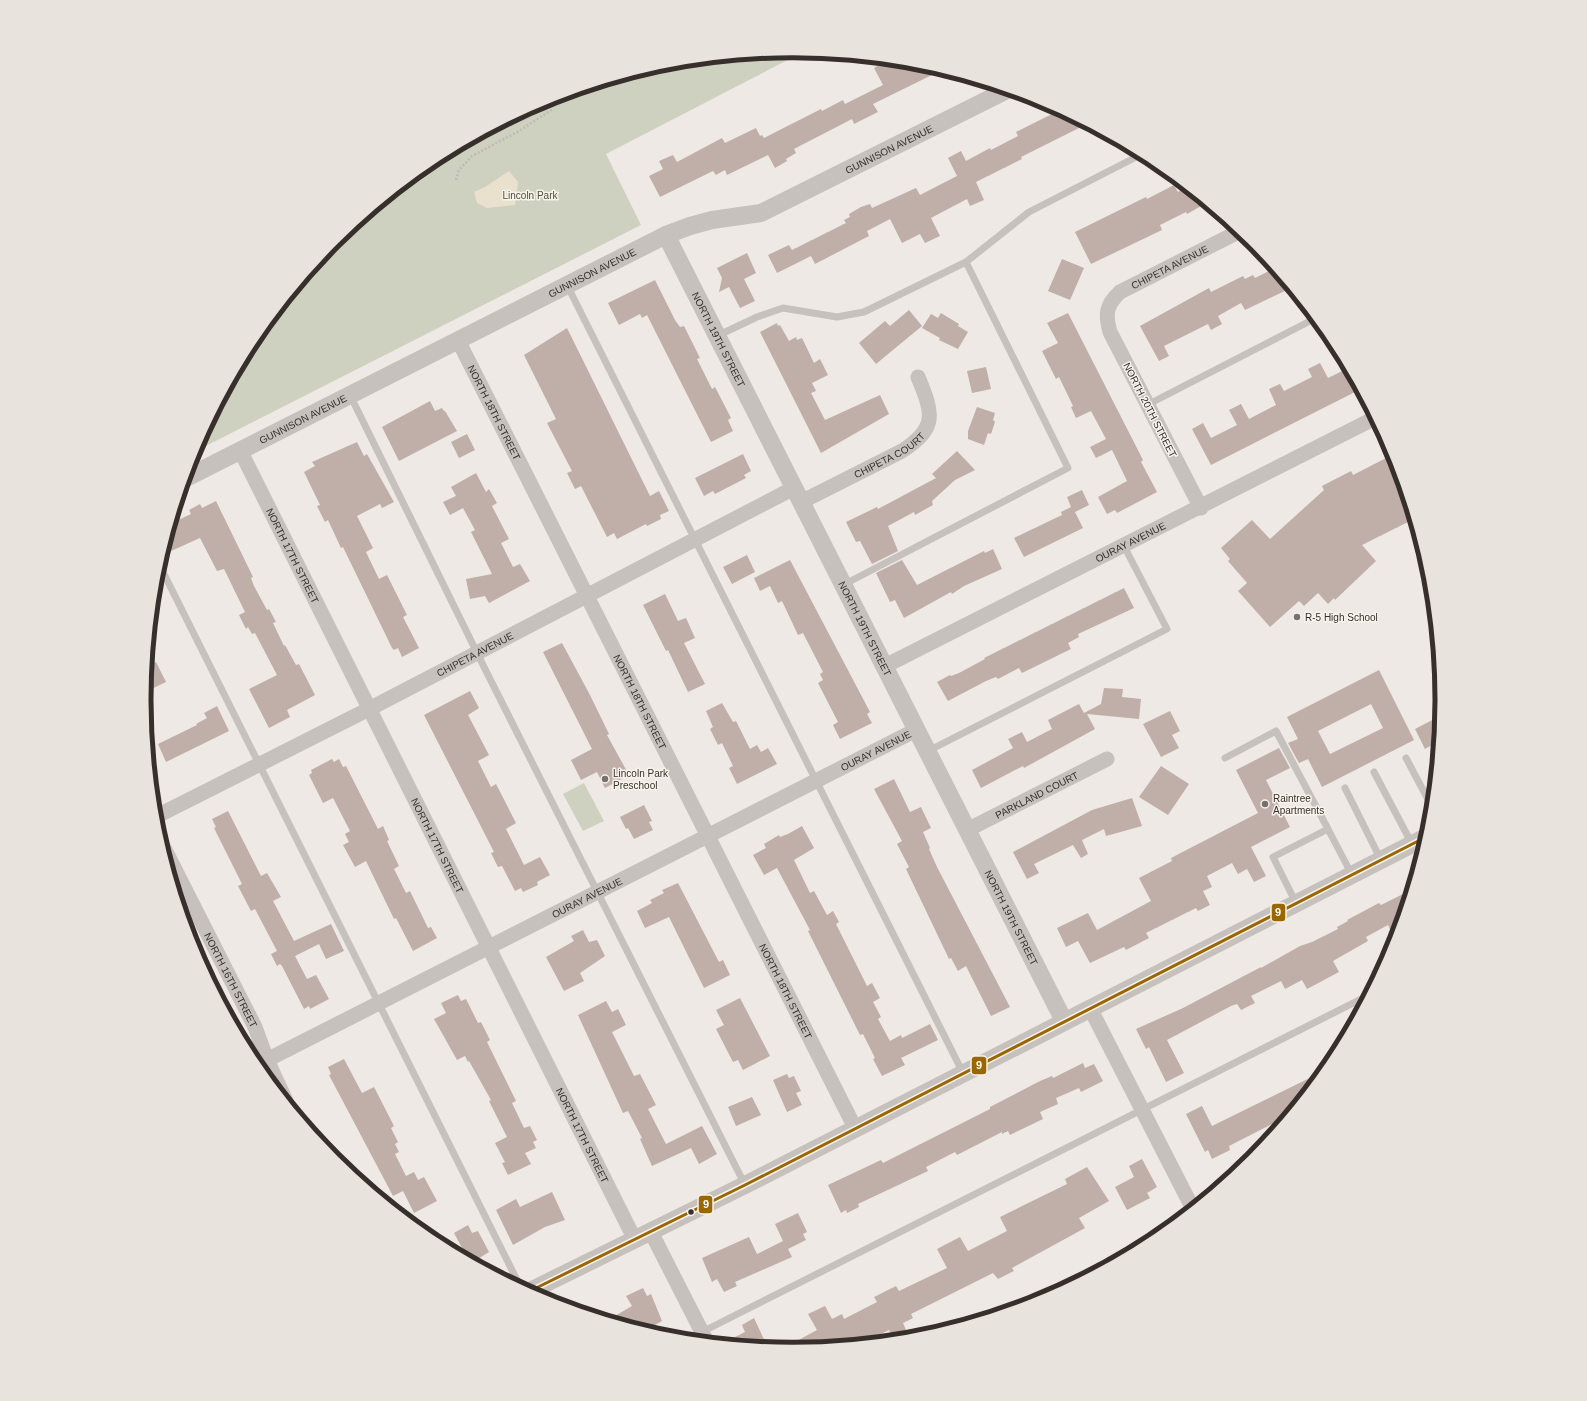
<svg xmlns="http://www.w3.org/2000/svg" width="1587" height="1401" font-family="Arial,sans-serif">
	<style>
		.green { fill: #ced1c0 }
		.sand { fill: #eae0ce }
		.building { fill: #bfafa8; fill-rule: evenodd }
		.lines { fill: none; stroke-linecap: round; stroke-linejoin: round }
		.path { stroke: #bfbab5; stroke-width: 2.5; stroke-dasharray: 2 2; stroke-linecap: butt }
		.service { stroke: #c6c1bd; stroke-width: 7 }
		.minor { stroke: #c6c1bd; stroke-width: 15 }
		.tertiary { stroke: #c6c1bd; stroke-width: 18 }
		.bus-1-casing { stroke: #f8f3ed; stroke-width: 6 }
		.bus-1 { stroke: #960; stroke-width: 3 }
		.poi-dot { fill: #77706c; stroke: #f8f3ed; stroke-width: 1.5 }
		.bus-dot { fill: #372f2b; stroke: #f8f3ed; stroke-width: 1.5 }
		.labels { text-anchor: middle; dominant-baseline: central; stroke-width: 3; stroke-linejoin: round; paint-order: stroke }
		.street-label { font-size: 10px; fill: #372f2b; stroke: #f8f3ed }
		.park-label { font-size: 10px; fill: #465232; stroke: #f8f3ed }
		.poi-label { font-size: 10px; fill: #372f2b; stroke: #f8f3ed; text-anchor: start }
		.rim { fill: none; stroke: #372f2b; stroke-width: 5 }
		.line-badge { stroke: #f8f3ed; stroke-width: 1.5 }
		.badge-label { font-size: 11px; text-anchor: middle; font-weight: bold; fill: #fff }
	</style>
	<rect width="100%" height="100%" fill="#eee9e4"/>
	<path class="green" d="M 794,51 L 803,52 L 606,154 L 641,225 L 194,452 L 254,339 L 334,241 L 433,160 L 545,100 L 667,63 Z
		M 584,783 L 604,821 L 583,831 L 563,794 Z"/>
	<path class="sand" d="M 509,171 L 518,182 L 515,205 L 487,208 L 477,203 L 474,192 L 485,187 Z"/>
	<path class="building" d="M 888,60 L 920,64 L 942,70 L 873,104 L 878,112 L 854,124 L 852,119 L 794,149 L 796,153 L 786,159 L 787,161 L 775,168 L 768,155 L 727,175 L 725,170 L 716,175 L 713,171 L 660,197 L 649,176 L 663,169 L 659,161 L 673,155 L 677,162 L 722,138 L 725,143 L 756,128 L 760,136 L 762,135 L 764,138 L 821,109 L 822,111 L 843,100 L 845,104 L 883,85 L 874,68 Z
		M 1055,108 L 1087,124 L 1021,157 L 1022,159 L 976,182 L 984,200 L 970,206 L 967,199 L 931,218 L 940,236 L 925,243 L 920,234 L 902,243 L 890,219 L 867,231 L 869,236 L 815,264 L 811,256 L 777,273 L 768,255 L 789,245 L 792,250 L 846,223 L 844,220 L 850,217 L 849,214 L 861,207 L 870,204 L 872,208 L 916,188 L 920,195 L 957,176 L 948,158 L 961,151 L 966,161 L 990,148 L 991,150 L 1018,136 L 1016,132 L 1058,111 Z
		M 1174,185 L 1178,192 L 1187,187 L 1198,197 L 1203,205 L 1187,214 L 1186,212 L 1160,225 L 1162,230 L 1091,264 L 1075,232 L 1146,197 L 1147,199 Z
		M 747,253 L 756,273 L 744,279 L 755,301 L 740,308 L 729,287 L 719,292 L 722,278 L 717,268 Z
		M 1062,259 L 1084,268 L 1070,300 L 1048,291 Z
		M 1275,268 L 1291,288 L 1245,310 L 1241,303 L 1218,316 L 1222,324 L 1211,330 L 1208,324 L 1164,346 L 1169,356 L 1159,361 L 1140,326 L 1209,288 L 1211,292 L 1243,276 L 1245,279 L 1253,275 L 1255,278 Z
		M 655,280 L 675,320 L 680,327 L 684,326 L 700,358 L 697,359 L 712,389 L 715,387 L 731,418 L 728,420 L 733,431 L 711,442 L 647,315 L 642,318 L 640,314 L 619,325 L 608,303 Z
		M 909,310 L 922,326 L 876,364 L 859,343 L 885,321 L 890,326 Z
		M 941,313 L 959,324 L 958,326 L 968,332 L 958,349 L 939,340 L 940,338 L 922,328 L 931,314 L 938,318 Z
		M 1068,313 L 1143,460 L 1141,462 L 1157,492 L 1117,513 L 1115,510 L 1107,514 L 1098,497 L 1127,481 L 1112,450 L 1096,458 L 1090,447 L 1106,439 L 1091,411 L 1076,418 L 1071,407 L 1073,406 L 1059,377 L 1056,379 L 1042,351 L 1058,343 L 1047,323 Z
		M 777,323 L 778,326 L 780,325 L 789,341 L 796,337 L 797,340 L 802,338 L 814,363 L 820,359 L 828,375 L 812,383 L 816,391 L 811,393 L 825,420 L 880,395 L 889,414 L 821,453 L 760,332 Z
		M 567,328 L 650,496 L 659,491 L 669,511 L 660,515 L 661,519 L 647,526 L 646,524 L 617,539 L 614,533 L 607,537 L 581,486 L 575,489 L 567,473 L 572,471 L 547,423 L 556,419 L 524,355 Z
		M 1320,363 L 1328,378 L 1348,368 L 1359,390 L 1211,465 L 1192,429 L 1203,423 L 1211,438 L 1237,425 L 1229,410 L 1241,404 L 1249,419 L 1276,405 L 1269,389 L 1280,384 L 1284,391 L 1312,377 L 1308,369 Z
		M 986,367 L 991,389 L 972,393 L 967,371 Z
		M 430,401 L 435,411 L 442,408 L 444,411 L 445,411 L 457,431 L 399,461 L 382,427 Z
		M 977,407 L 995,413 L 993,420 L 995,422 L 991,434 L 988,433 L 984,445 L 968,439 L 968,431 Z
		M 467,434 L 475,450 L 459,458 L 451,442 Z
		M 357,442 L 364,456 L 367,454 L 394,502 L 382,508 L 380,504 L 357,516 L 373,548 L 366,552 L 379,579 L 387,575 L 407,615 L 403,617 L 419,648 L 402,657 L 398,648 L 394,650 L 392,648 L 343,547 L 341,548 L 328,520 L 325,522 L 317,506 L 320,505 L 304,472 L 315,466 L 312,462 Z
		M 957,451 L 975,470 L 955,480 L 932,501 L 933,505 L 915,515 L 914,512 L 888,526 L 898,551 L 872,564 L 860,541 L 856,542 L 846,522 L 877,507 L 878,509 L 936,478 L 932,474 Z
		M 743,454 L 751,471 L 744,475 L 746,478 L 715,494 L 713,491 L 704,496 L 695,478 Z
		M 1394,454 L 1414,519 L 1362,545 L 1376,561 L 1335,600 L 1334,598 L 1328,604 L 1318,593 L 1304,606 L 1299,601 L 1270,627 L 1238,591 L 1247,583 L 1228,561 L 1230,559 L 1221,548 L 1252,520 L 1270,539 L 1324,490 L 1322,486 L 1351,471 L 1353,475 Z
		M 476,473 L 486,492 L 489,489 L 497,503 L 492,506 L 509,539 L 501,543 L 513,567 L 520,564 L 530,581 L 489,603 L 485,596 L 470,599 L 466,579 L 492,574 L 471,532 L 475,530 L 463,508 L 450,515 L 443,502 L 456,496 L 451,487 Z
		M 1082,490 L 1089,505 L 1075,512 L 1083,528 L 1024,557 L 1014,538 L 1062,515 L 1061,512 L 1071,507 L 1067,497 Z
		M 216,501 L 253,577 L 251,578 L 254,586 L 267,610 L 269,609 L 276,622 L 273,623 L 284,646 L 285,645 L 296,665 L 299,664 L 315,695 L 287,710 L 290,717 L 269,728 L 249,689 L 277,675 L 255,633 L 252,634 L 248,627 L 246,629 L 239,615 L 245,612 L 224,569 L 217,571 L 200,538 L 162,555 L 172,523 L 191,514 L 189,510 L 200,504 L 202,508 Z
		M 993,549 L 1002,569 L 964,586 L 952,594 L 951,592 L 904,618 L 895,600 L 890,602 L 876,573 L 902,560 L 917,585 L 984,551 L 985,553 Z
		M 747,555 L 755,572 L 732,584 L 723,567 Z
		M 790,560 L 870,712 L 867,714 L 872,723 L 840,739 L 833,725 L 838,722 L 818,683 L 823,680 L 820,674 L 823,672 L 803,633 L 798,635 L 782,601 L 778,603 L 770,586 L 760,591 L 754,578 Z
		M 1124,588 L 1134,608 L 1078,634 L 1079,637 L 1068,643 L 1071,649 L 1022,673 L 1019,668 L 998,679 L 996,677 L 986,681 L 948,701 L 937,682 L 950,675 L 951,676 L 959,673 L 985,659 L 984,658 Z
		M 665,594 L 678,621 L 686,618 L 695,638 L 684,643 L 705,684 L 688,692 L 668,650 L 666,651 L 643,605 Z
		M 562,643 L 590,695 L 609,734 L 607,735 L 629,775 L 605,788 L 597,772 L 581,780 L 571,760 L 592,749 L 543,652 Z
		M 156,662 L 166,682 L 145,692 L 147,667 Z
		M 1379,670 L 1414,740 L 1322,787 L 1308,759 L 1299,763 L 1288,743 L 1298,739 L 1287,717 ZM 1371,704 L 1383,728 L 1330,754 L 1318,731 Z
		M 1104,688 L 1123,689 L 1122,697 L 1141,699 L 1139,719 L 1087,714 L 1095,729 L 1024,768 L 1023,766 L 981,788 L 972,770 L 1013,748 L 1008,739 L 1022,732 L 1027,742 L 1052,729 L 1048,720 L 1079,704 L 1084,713 L 1101,704 Z
		M 470,691 L 479,708 L 468,715 L 489,755 L 478,761 L 491,787 L 496,784 L 516,823 L 506,829 L 524,865 L 540,857 L 550,875 L 537,882 L 538,885 L 523,892 L 521,888 L 515,891 L 502,866 L 498,867 L 491,853 L 494,852 L 424,715 Z
		M 722,703 L 733,722 L 736,721 L 750,749 L 757,745 L 761,752 L 768,748 L 777,764 L 737,784 L 729,768 L 733,766 L 722,743 L 718,745 L 710,729 L 713,727 L 706,711 Z
		M 217,706 L 229,731 L 166,762 L 158,744 L 197,725 L 196,724 L 207,718 L 204,713 Z
		M 1170,711 L 1180,731 L 1172,735 L 1179,748 L 1161,757 L 1143,724 Z
		M 1442,715 L 1439,741 L 1425,749 L 1415,729 Z
		M 1279,748 L 1290,768 L 1266,780 L 1290,827 L 1251,847 L 1266,876 L 1254,882 L 1247,869 L 1238,874 L 1232,863 L 1207,876 L 1212,887 L 1203,891 L 1210,905 L 1198,911 L 1196,908 L 1146,933 L 1149,938 L 1126,950 L 1124,947 L 1090,963 L 1078,941 L 1066,947 L 1057,928 L 1088,913 L 1097,930 L 1151,901 L 1139,878 L 1172,861 L 1171,858 L 1258,813 L 1236,770 Z
		M 332,759 L 334,762 L 339,759 L 343,767 L 346,766 L 378,829 L 383,826 L 389,840 L 387,841 L 399,866 L 394,869 L 406,893 L 410,891 L 428,928 L 431,927 L 437,938 L 413,951 L 396,918 L 394,919 L 366,861 L 355,867 L 343,845 L 349,842 L 345,834 L 350,831 L 333,798 L 323,803 L 309,775 L 312,773 L 311,770 Z
		M 1161,766 L 1189,784 L 1168,815 L 1139,797 Z
		M 894,779 L 910,812 L 921,807 L 931,828 L 923,832 L 930,848 L 929,849 L 937,867 L 1010,1007 L 991,1016 L 966,966 L 958,971 L 951,958 L 949,959 L 906,869 L 909,867 L 897,844 L 902,841 L 874,789 Z
		M 1132,798 L 1142,826 L 1106,836 L 1104,829 L 1082,840 L 1088,854 L 1081,858 L 1073,845 L 1034,864 L 1039,873 L 1027,879 L 1013,852 L 1092,810 Z
		M 644,805 L 652,821 L 649,822 L 653,830 L 634,839 L 628,828 L 626,829 L 620,817 Z
		M 228,811 L 261,876 L 267,873 L 281,897 L 273,901 L 294,941 L 331,924 L 344,951 L 326,959 L 319,944 L 295,956 L 307,979 L 316,975 L 329,999 L 310,1009 L 309,1006 L 304,1009 L 282,966 L 280,964 L 277,966 L 271,954 L 277,951 L 255,909 L 251,911 L 238,886 L 242,884 L 214,828 L 216,827 L 212,819 Z
		M 802,826 L 814,848 L 794,860 L 810,893 L 814,891 L 827,915 L 833,911 L 839,922 L 836,924 L 867,986 L 872,983 L 880,998 L 873,1002 L 881,1017 L 878,1019 L 890,1041 L 901,1035 L 902,1038 L 930,1024 L 938,1040 L 901,1058 L 905,1065 L 882,1076 L 873,1059 L 875,1058 L 863,1034 L 860,1035 L 808,931 L 810,930 L 777,868 L 764,875 L 753,855 L 766,848 L 764,844 L 779,835 L 780,837 L 788,834 Z
		M 678,883 L 719,962 L 723,960 L 730,975 L 704,988 L 669,917 L 645,928 L 637,911 L 652,903 L 650,900 L 664,893 L 662,890 Z
		M 1411,890 L 1396,942 L 1388,925 L 1366,937 L 1368,941 L 1333,961 L 1339,972 L 1307,989 L 1302,980 L 1285,989 L 1281,981 L 1251,996 L 1255,1003 L 1241,1010 L 1237,1004 L 1231,1006 L 1167,1040 L 1184,1073 L 1166,1082 L 1149,1047 L 1146,1049 L 1136,1029 L 1183,1008 L 1261,967 L 1261,968 L 1300,946 L 1312,942 L 1338,929 L 1337,927 L 1348,921 L 1347,920 L 1379,903 L 1381,905 Z
		M 583,930 L 589,942 L 597,940 L 605,956 L 580,973 L 584,981 L 564,991 L 546,957 L 574,941 L 571,936 Z
		M 458,995 L 461,1001 L 466,999 L 478,1023 L 481,1022 L 490,1040 L 487,1042 L 516,1101 L 512,1103 L 524,1128 L 530,1126 L 537,1140 L 533,1142 L 536,1148 L 525,1153 L 531,1164 L 508,1175 L 502,1163 L 505,1162 L 495,1143 L 507,1137 L 489,1101 L 491,1100 L 469,1061 L 468,1062 L 465,1056 L 457,1060 L 434,1019 L 446,1013 L 441,1003 Z
		M 740,998 L 770,1056 L 743,1070 L 738,1060 L 733,1062 L 716,1029 L 724,1025 L 716,1010 Z
		M 606,1001 L 612,1012 L 618,1009 L 626,1025 L 612,1032 L 634,1076 L 640,1074 L 656,1105 L 648,1109 L 666,1144 L 702,1126 L 717,1154 L 699,1164 L 691,1148 L 652,1166 L 640,1139 L 642,1138 L 628,1111 L 623,1113 L 578,1015 Z
		M 344,1059 L 362,1093 L 374,1087 L 394,1126 L 391,1128 L 398,1142 L 395,1144 L 399,1152 L 395,1154 L 406,1176 L 414,1172 L 418,1180 L 424,1177 L 437,1201 L 414,1213 L 403,1191 L 393,1196 L 329,1075 L 331,1074 L 328,1067 Z
		M 1083,1063 L 1085,1068 L 1094,1064 L 1103,1081 L 1081,1092 L 1079,1088 L 1056,1098 L 1058,1104 L 1040,1112 L 1043,1119 L 1010,1135 L 1008,1131 L 1002,1134 L 1002,1132 L 957,1155 L 955,1152 L 926,1167 L 928,1171 L 858,1204 L 859,1207 L 847,1213 L 846,1210 L 841,1213 L 828,1185 L 881,1160 L 883,1163 L 990,1109 L 990,1107 L 1040,1081 L 1052,1076 L 1053,1078 Z
		M 1326,1070 L 1276,1131 L 1272,1124 L 1229,1146 L 1230,1150 L 1212,1159 L 1208,1150 L 1205,1152 L 1186,1114 L 1202,1106 L 1212,1126 Z
		M 787,1074 L 789,1078 L 794,1076 L 801,1091 L 796,1093 L 802,1105 L 787,1112 L 773,1080 Z
		M 752,1097 L 761,1115 L 736,1126 L 728,1107 Z
		M 1142,1159 L 1157,1187 L 1147,1193 L 1150,1198 L 1127,1210 L 1115,1187 L 1134,1177 L 1129,1166 Z
		M 1087,1167 L 1109,1201 L 1079,1218 L 1085,1228 L 1012,1268 L 1014,1271 L 998,1279 L 993,1273 L 911,1314 L 913,1318 L 903,1323 L 906,1330 L 893,1337 L 889,1330 L 862,1343 L 793,1350 L 782,1349 L 817,1330 L 808,1314 L 825,1306 L 832,1319 L 842,1314 L 844,1319 L 877,1302 L 874,1297 L 896,1286 L 899,1291 L 947,1268 L 937,1249 L 960,1237 L 968,1251 L 1007,1231 L 1000,1217 L 1067,1184 L 1065,1179 Z
		M 552,1192 L 565,1220 L 545,1227 L 513,1245 L 496,1210 L 516,1199 L 520,1207 Z
		M 798,1213 L 807,1232 L 803,1234 L 806,1240 L 788,1249 L 792,1257 L 735,1282 L 737,1286 L 724,1292 L 717,1279 L 712,1282 L 702,1258 L 749,1237 L 757,1254 L 783,1241 L 775,1224 Z
		M 468,1225 L 472,1233 L 478,1231 L 489,1252 L 473,1262 L 468,1259 L 454,1233 Z
		M 643,1288 L 647,1296 L 651,1294 L 662,1321 L 644,1331 L 608,1320 L 632,1306 L 626,1296 Z
		M 754,1318 L 768,1348 L 723,1343 L 745,1332 L 742,1325 Z"/>
	<g class="lines">
		<path class="path" d="M 456,180 L 459,170 L 472,156 L 519,131 L 553,109"/>
		<path class="service" d="M 567,285 L 963,1073
			M 717,336 L 757,317 L 783,308 L 837,317 L 864,312 L 966,262 L 1029,212 L 1142,154
			M 350,395 L 484,667 L 745,1185
			M 1147,405 L 1316,318
			M 159,564 L 521,1288
			M 843,585 L 1068,468 L 966,262
			M 928,751 L 1167,629 L 1124,546
			M 1225,758 L 1276,731 L 1328,829
			M 1406,758 L 1432,807
			M 1374,772 L 1412,844
			M 1345,788 L 1381,860
			M 1296,903 L 1273,857 L 1328,829 L 1352,875
			M 702,1332 L 1369,995"/>
		<g class="minor">
			<path id="s1" d="M 458,340 L 855,1128"/>
			<path id="s2" d="M 240,450 L 635,1240"/>
			<path id="s3" d="M 801,502 L 902,451 C 938,428 933,413 918,377"/>
			<path id="s4" d="M 1201,508 L 1110,332 C 1105,314 1106,305 1120,292 L 1240,231"/>
			<path id="s5" d="M 885,666 L 1375,418"/>
			<path id="s6" d="M 155,817 L 369,709 L 794,488"/>
			<path id="s7" d="M 967,830 L 1107,759"/>
			<path id="s8" d="M 160,840 L 255,1027 L 267,1060 L 286,1101"/>
			<path d="M 1090,1008 L 1193,1209"/>
			<path id="s9" d="M 257,1065 L 916,730"/>
			<path d="M 651,1232 L 707,1342"/>
		</g>
		<g class="tertiary">
			<path id="s10" d="M 666,235 L 1064,1021"/>
			<path id="s11" d="M 186,478 L 666,235 L 690,226 L 712,220 L 761,213 L 1007,90"/>
			<path d="M 528,1292 L 745,1185 L 1428,836"/>
		</g>
		<defs>
			<path id="bus-1" d="M 528,1292 L 745,1185 L 1428,836"/>
		</defs>
		<use href="#bus-1" class="bus-1-casing"/>
		<use href="#bus-1" class="bus-1"/>
	</g>
	<g class="poi-dot">
		<circle cx="1297" cy="617" r="4"/>
		<circle cx="605" cy="779" r="4"/>
		<circle cx="1265" cy="804" r="4"/>
	</g>
	<circle class="bus-dot" cx="691" cy="1212" r="3.5"/>
	<g class="labels">
		<g class="street-label">
			<text stroke="none"><textPath href="#s11" startOffset="779">GUNNISON AVENUE</textPath></text>
			<text stroke="none"><textPath href="#s4" startOffset="298">CHIPETA AVENUE</textPath></text>
			<text stroke="none"><textPath href="#s11" startOffset="455">GUNNISON AVENUE</textPath></text>
			<text stroke="none"><textPath href="#s10" startOffset="117">NORTH 19TH STREET</textPath></text>
			<text transform="translate(1150 410) rotate(63)">NORTH 20TH STREET</text>
			<text stroke="none"><textPath href="#s1" startOffset="81">NORTH 18TH STREET</textPath></text>
			<text stroke="none"><textPath href="#s11" startOffset="131">GUNNISON AVENUE</textPath></text>
			<text stroke="none"><textPath href="#s3" startOffset="100">CHIPETA COURT</textPath></text>
			<text stroke="none"><textPath href="#s5" startOffset="275">OURAY AVENUE</textPath></text>
			<text stroke="none"><textPath href="#s2" startOffset="118">NORTH 17TH STREET</textPath></text>
			<text stroke="none"><textPath href="#s10" startOffset="441">NORTH 19TH STREET</textPath></text>
			<text stroke="none"><textPath href="#s6" startOffset="359">CHIPETA AVENUE</textPath></text>
			<text stroke="none"><textPath href="#s1" startOffset="405">NORTH 18TH STREET</textPath></text>
			<text stroke="none"><textPath href="#s9" startOffset="694">OURAY AVENUE</textPath></text>
			<text stroke="none"><textPath href="#s7" startOffset="78">PARKLAND COURT</textPath></text>
			<text stroke="none"><textPath href="#s2" startOffset="442">NORTH 17TH STREET</textPath></text>
			<text stroke="none"><textPath href="#s9" startOffset="370">OURAY AVENUE</textPath></text>
			<text stroke="none"><textPath href="#s10" startOffset="765">NORTH 19TH STREET</textPath></text>
			<text stroke="none"><textPath href="#s8" startOffset="157">NORTH 16TH STREET</textPath></text>
			<text stroke="none"><textPath href="#s1" startOffset="729">NORTH 18TH STREET</textPath></text>
			<text stroke="none"><textPath href="#s2" startOffset="766">NORTH 17TH STREET</textPath></text>
		</g>
		<g class="park-label">
			<text x="530" y="195">Lincoln Park</text>
		</g>
		<g class="poi-label">
			<text x="1305" y="617">R-5 High School</text>
			<text x="613" y="773">Lincoln Park<tspan x="613" dy="12">Preschool</tspan></text>
			<text x="1273" y="798">Raintree<tspan x="1273" dy="12">Apartments</tspan></text>
		</g>
	</g>
	<path d="M0 0H1587V1401H0ZM151 700a642 642 0 1 1 1284 0a642 642 0 1 1-1284 0Z" fill="#e9e3dd" fill-rule="evenodd"/>
	<path class="rim" d="M151 700a642 642 0 1 1 1284 0a642 642 0 1 1-1284 0Z"/>
	<g class="line-badge">
		<rect x="1271" y="903" width="15" height="19" rx="4" fill="#960"/>
		<rect x="971" y="1056" width="16" height="19" rx="4" fill="#960"/>
		<rect x="698" y="1195" width="15" height="19" rx="4" fill="#960"/>
	</g>
	<g class="badge-label">
		<text x="1278" y="916">9</text>
		<text x="979" y="1069">9</text>
		<text x="706" y="1208">9</text>
	</g>
</svg>
